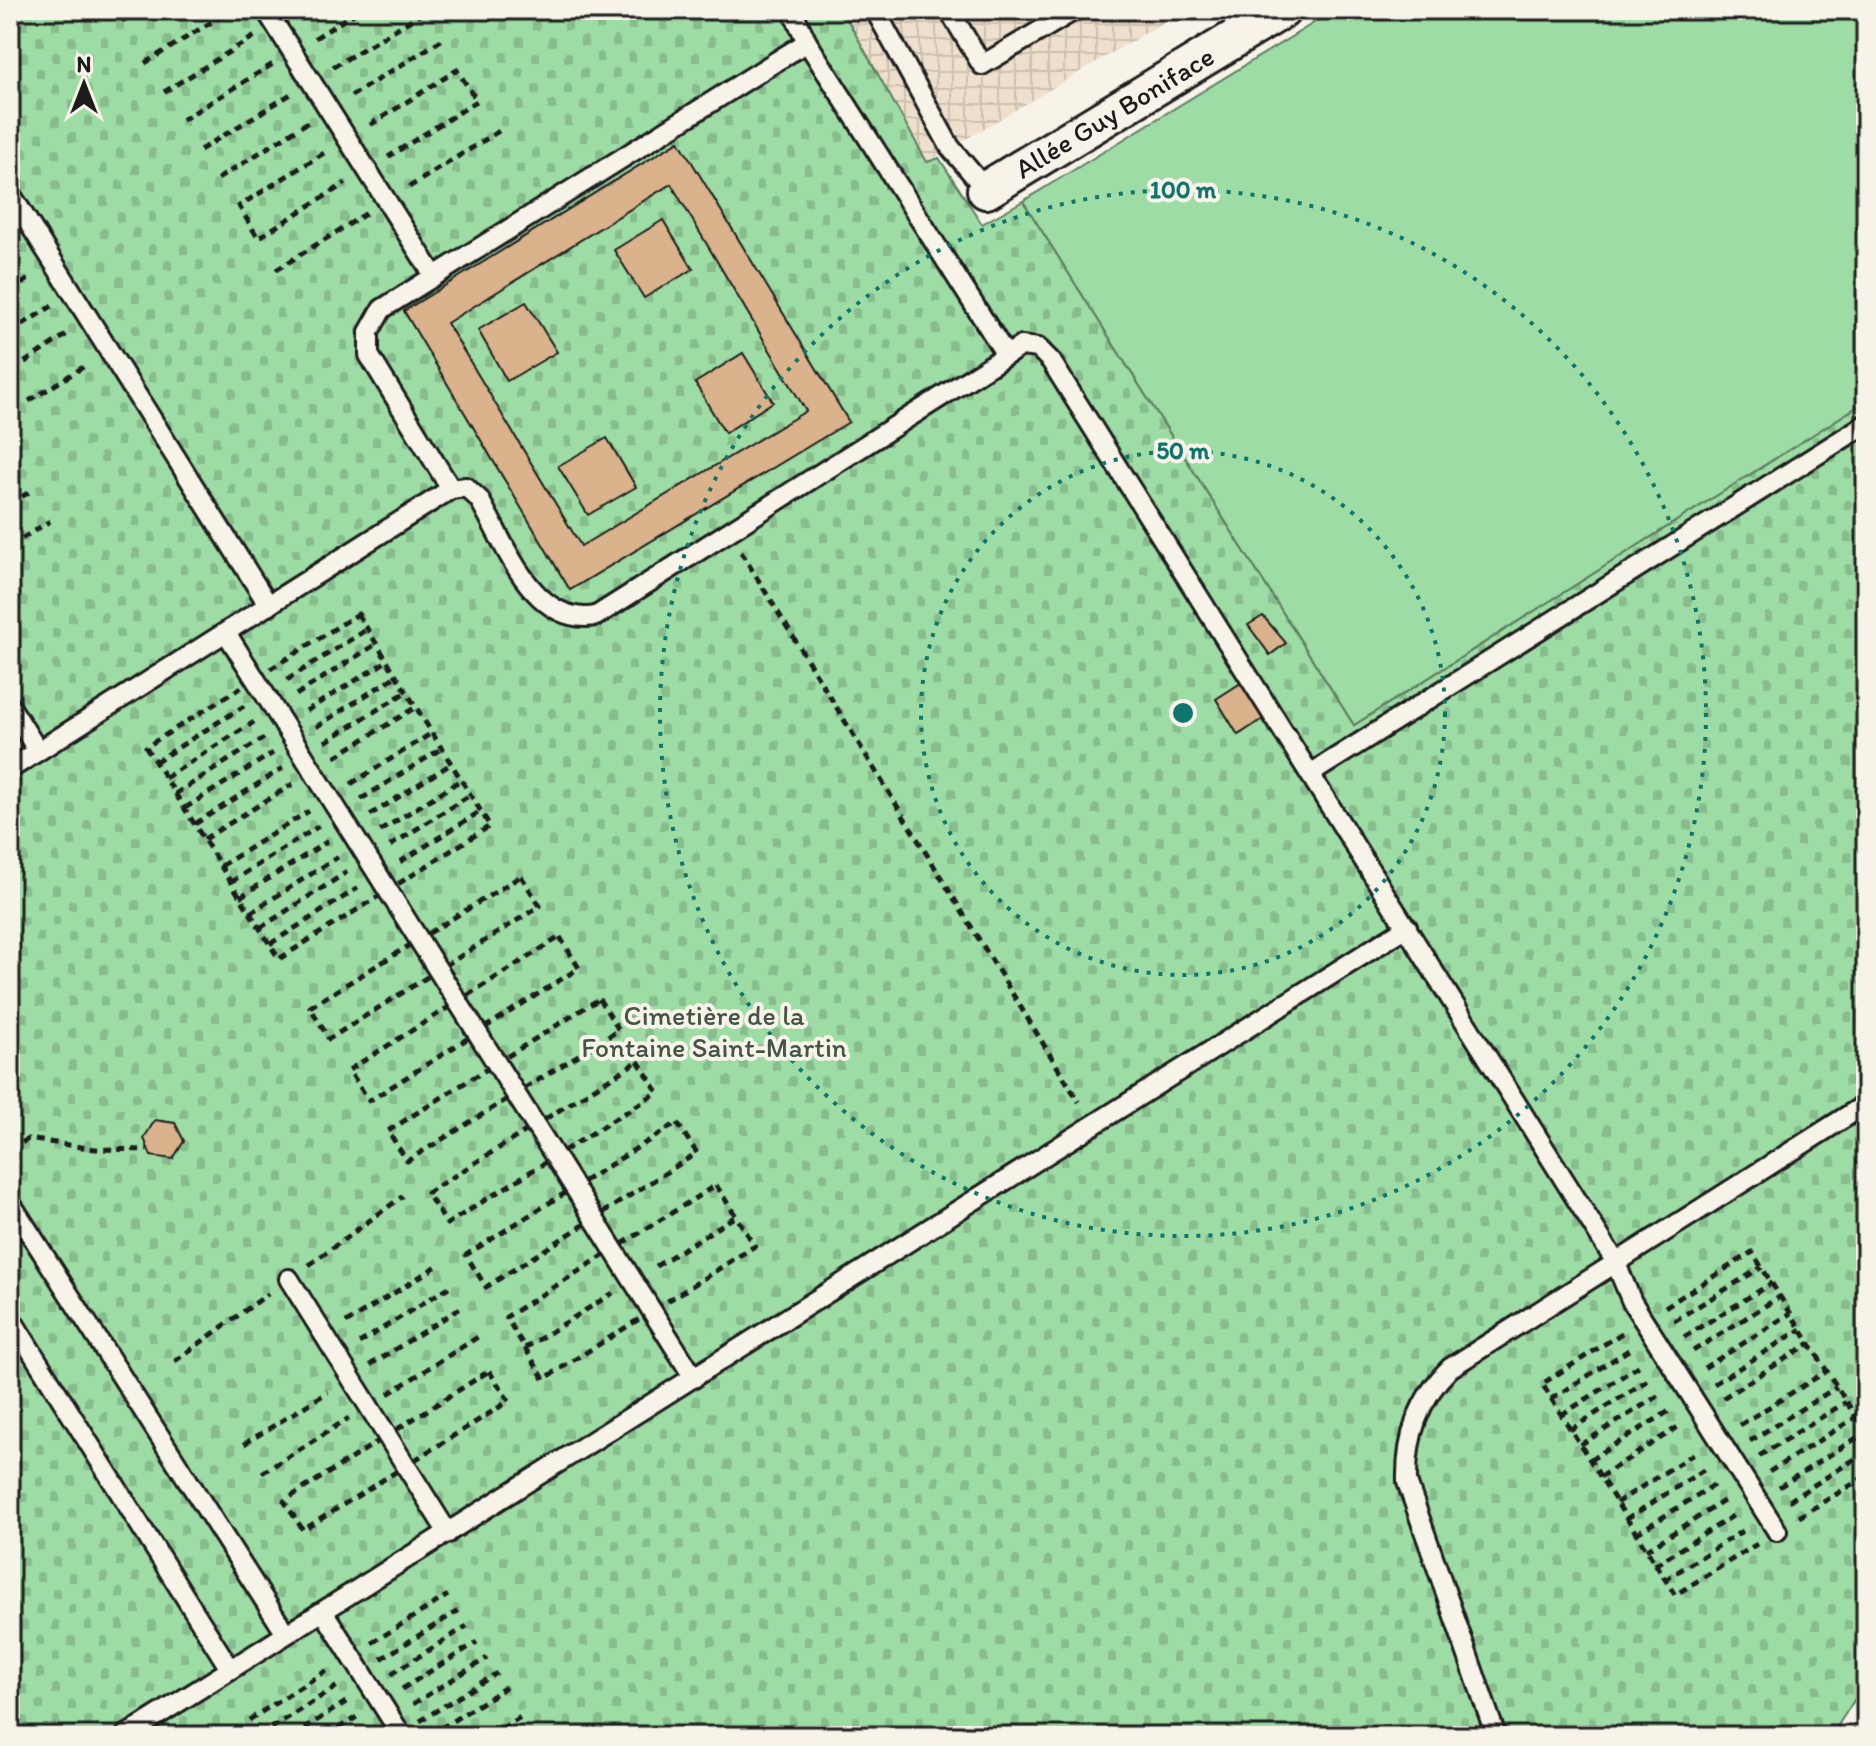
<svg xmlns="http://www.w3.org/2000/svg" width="1876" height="1746" font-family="Itim,sans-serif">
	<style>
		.industrial { fill: url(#industrial-grid) }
		.cemetery { fill: url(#cemetery-stones); stroke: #5c7c60; stroke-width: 2 }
		.pitch { fill: #9ddca5; stroke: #5c7c60; stroke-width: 2 }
		.building { fill: #dab28b; stroke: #1c1c1c; stroke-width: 2; fill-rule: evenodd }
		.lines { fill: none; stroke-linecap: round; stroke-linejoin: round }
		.service-casing { stroke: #1c1c1c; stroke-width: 24 }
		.minor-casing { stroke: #1c1c1c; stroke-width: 42 }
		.path { stroke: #1c1c1c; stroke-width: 5; stroke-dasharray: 8 6; stroke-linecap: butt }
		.service { stroke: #f7f3e8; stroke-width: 18 }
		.minor { stroke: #f7f3e8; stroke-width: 36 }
		.ring { fill: none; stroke: #0f766e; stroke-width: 4; stroke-dasharray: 4 8 }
		.labels { text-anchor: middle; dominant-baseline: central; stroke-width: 8; stroke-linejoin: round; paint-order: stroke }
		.street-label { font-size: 28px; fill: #1c1c1c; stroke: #f7f3e8 }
		.park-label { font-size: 28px; fill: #435645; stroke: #f7f3e8 }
		.centre { fill: #0f766e; stroke: #f7f3e8; stroke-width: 4 }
		.ring-label { font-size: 24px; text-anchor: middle; font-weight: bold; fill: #0f766e; stroke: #f7f3e8; stroke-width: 8; stroke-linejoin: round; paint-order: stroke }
	</style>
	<defs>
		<pattern id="industrial-grid" width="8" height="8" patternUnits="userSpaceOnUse" patternTransform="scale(2)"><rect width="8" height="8" fill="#eee0cc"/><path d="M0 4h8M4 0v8" fill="none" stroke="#ccc0af"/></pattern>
		<pattern id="cemetery-stones" width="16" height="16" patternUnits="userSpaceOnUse" patternTransform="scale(2)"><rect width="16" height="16" fill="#9ddca5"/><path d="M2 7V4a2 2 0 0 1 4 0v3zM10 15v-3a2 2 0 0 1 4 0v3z" fill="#87bc8d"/></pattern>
	</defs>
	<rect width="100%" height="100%" fill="#f7f3e8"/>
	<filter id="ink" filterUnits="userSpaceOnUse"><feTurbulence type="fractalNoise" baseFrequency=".0125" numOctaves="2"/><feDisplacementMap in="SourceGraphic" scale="16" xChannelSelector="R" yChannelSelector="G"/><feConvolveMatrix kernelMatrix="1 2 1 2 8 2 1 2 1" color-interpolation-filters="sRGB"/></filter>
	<g filter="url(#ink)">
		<path class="industrial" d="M 842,10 L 1185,10 L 927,162 Z"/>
		<path class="cemetery" d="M 10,10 L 842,10 L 927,162 L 939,158 L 982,224 L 1023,201 L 1354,725 L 1866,401 L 1866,1682 L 1831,1736 L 10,1736 Z"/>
		<path class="pitch" d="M 1335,10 L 1866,10 L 1866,401 L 1354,725 L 1023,201 Z"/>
		<path class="building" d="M 679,141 L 849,422 L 570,590 L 404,311 Z
			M 671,184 L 806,411 L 581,546 L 447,323 ZM 663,220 L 693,269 L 644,298 L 614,250 ZM 526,302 L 557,352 L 507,381 L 478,330 ZM 743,353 L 773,402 L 725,433 L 695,383 ZM 607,438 L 636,487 L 588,515 L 558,466 Z
			M 1263,616 L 1286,643 L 1270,655 L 1248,625 Z
			M 1241,683 L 1263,719 L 1238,735 L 1216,699 Z
			M 155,1120 L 175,1123 L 184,1141 L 173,1159 L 151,1156 L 144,1138 Z"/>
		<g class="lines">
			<defs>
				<path id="service" d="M 266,10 L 434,276
					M 792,10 L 807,42 L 1006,355
					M 875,10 L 950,147 L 986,190
					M 949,10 L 982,65 L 1075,10
					M 10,193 L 269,606
					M 451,489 L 369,355 L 369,332 L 382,309 L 807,42
					M 227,634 L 694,1378
					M 10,706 L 38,751
					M 10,769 L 451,489 L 466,487 L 479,499 C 505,543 533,627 596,616 L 1021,346 L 1038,348 L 1051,361 L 1615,1261 L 1632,1302 L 1777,1531
					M 1310,774 L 1866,424
					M 10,1202 L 286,1634
					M 289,1279 L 448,1533
					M 10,1317 L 230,1669
					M 323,1611 L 402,1736
					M 125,1736 L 1407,927
					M 1496,1736 L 1407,1482 C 1406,1437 1418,1400 1450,1368 L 1866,1104"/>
				<g id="minor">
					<path id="s1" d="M 986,190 L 1282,10"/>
				</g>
			</defs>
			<use href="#service" class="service-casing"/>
			<use href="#minor" class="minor-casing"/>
			<path class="path" d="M 122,21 L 139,10
				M 315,38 L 360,10
				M 145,63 L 231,10
				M 333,67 L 424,12
				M 164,92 L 255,36
				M 351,96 L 443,39
				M 182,120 L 273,64
				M 370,125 L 457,70 L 477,101 L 388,157
				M 200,150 L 291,94
				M 324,153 L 239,206 L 258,238 L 346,183
				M 218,179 L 308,122
				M 409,187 L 499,131
				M 276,270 L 367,213
				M 10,292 L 33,276
				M 10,332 L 52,306
				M 13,370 L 69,333
				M 29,401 L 88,364
				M 10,504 L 31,491
				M 10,546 L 50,521
				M 741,552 L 1079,1102
				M 358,614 L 490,826 L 279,959 L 146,747 Z
				M 287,680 L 367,629
				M 296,695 L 376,644
				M 306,711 L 387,661
				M 316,727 L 396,676
				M 325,742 L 406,692
				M 335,757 L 416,707
				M 155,762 L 244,706
				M 165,778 L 254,722
				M 351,784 L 432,733
				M 175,794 L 264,738
				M 361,799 L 441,749
				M 185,808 L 273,753
				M 370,815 L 451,764
				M 195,824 L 283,768
				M 380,831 L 461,780
				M 204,839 L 293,784
				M 390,846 L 470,795
				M 400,862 L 481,811
				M 221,866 L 309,811
				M 521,876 L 540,906 L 329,1039 L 310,1007 Z
				M 231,882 L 319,826
				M 240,897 L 328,841
				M 250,913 L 338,857
				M 260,928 L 347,872
				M 560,937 L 579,968 L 369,1101 L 349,1070 Z
				M 270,944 L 358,888
				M 599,999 L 619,1030 L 407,1161 L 388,1131 Z
				M 638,1061 L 658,1092 L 447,1224 L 427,1193 Z
				M 677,1123 L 697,1153 L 486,1287 L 466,1255 Z
				M 10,1150 L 28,1139 L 95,1149 L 147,1150
				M 716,1185 L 755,1246 L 544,1379 L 506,1317 Z
				M 309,1265 L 403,1196
				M 656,1266 L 736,1216
				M 1665,1307 L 1752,1252 L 1866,1433
				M 1674,1321 L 1762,1267
				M 346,1323 L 437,1266
				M 1622,1333 L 1542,1384 L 1675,1595 L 1757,1544
				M 1684,1337 L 1772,1283
				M 359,1343 L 449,1287
				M 525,1348 L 613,1293
				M 1693,1351 L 1781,1296
				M 175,1361 L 268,1294
				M 370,1365 L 462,1307
				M 1704,1368 L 1791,1313
				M 489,1371 L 509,1401 L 303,1530 L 284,1501 Z
				M 1714,1384 L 1801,1329
				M 388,1394 L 481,1335
				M 1723,1398 L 1810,1343
				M 1551,1399 L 1632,1348
				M 1561,1415 L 1642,1364
				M 1740,1425 L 1827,1371
				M 1570,1430 L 1651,1378
				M 1750,1441 L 1837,1387
				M 244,1444 L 328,1392
				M 1580,1445 L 1661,1394
				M 1759,1456 L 1846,1402
				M 1590,1460 L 1671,1410
				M 1769,1472 L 1856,1417
				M 262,1473 L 349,1418
				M 1600,1477 L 1681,1425
				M 1779,1487 L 1866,1432
				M 1789,1501 L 1866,1452
				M 1616,1503 L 1697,1452
				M 1799,1517 L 1866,1476
				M 1626,1519 L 1707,1468
				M 1636,1534 L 1717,1483
				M 1646,1550 L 1727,1499
				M 1655,1565 L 1736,1514
				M 1665,1580 L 1747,1528
				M 372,1643 L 448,1595
				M 381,1659 L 458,1611
				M 391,1674 L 467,1626
				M 402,1689 L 477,1642
				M 413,1704 L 487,1658
				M 249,1720 L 329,1669
				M 420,1721 L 497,1673
				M 259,1736 L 339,1685
				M 292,1736 L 349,1700
				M 326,1736 L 360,1715
				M 429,1736 L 506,1687
				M 489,1736 L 524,1715
				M 523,1736 L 533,1730"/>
			<use href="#service" class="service"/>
			<use href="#minor" class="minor"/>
		</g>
	</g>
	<g class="ring">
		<circle cx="1183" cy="713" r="262"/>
		<circle cx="1183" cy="713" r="523"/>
	</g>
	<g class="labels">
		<g class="street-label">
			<text stroke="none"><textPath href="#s1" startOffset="150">Allée Guy Boniface</textPath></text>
		</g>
		<g class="park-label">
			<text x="714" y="1015">Cimetière de la<tspan x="714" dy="32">Fontaine Saint-Martin</tspan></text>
		</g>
	</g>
	<circle cx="1183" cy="713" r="12" class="centre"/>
	<g class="ring-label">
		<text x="1183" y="198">100 m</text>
		<text x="1183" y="459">50 m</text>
	</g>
	<rect width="1876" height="1746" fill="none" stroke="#f7f3e8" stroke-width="40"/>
	<rect x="20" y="20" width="1836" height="1706" fill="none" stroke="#1c1c1c" stroke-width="3" filter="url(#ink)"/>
	<g transform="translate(84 84)" stroke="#f7f3e8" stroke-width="6" paint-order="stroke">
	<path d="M0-6L14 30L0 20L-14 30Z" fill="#1c1c1c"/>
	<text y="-12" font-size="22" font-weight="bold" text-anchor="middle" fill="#1c1c1c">N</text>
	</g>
</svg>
